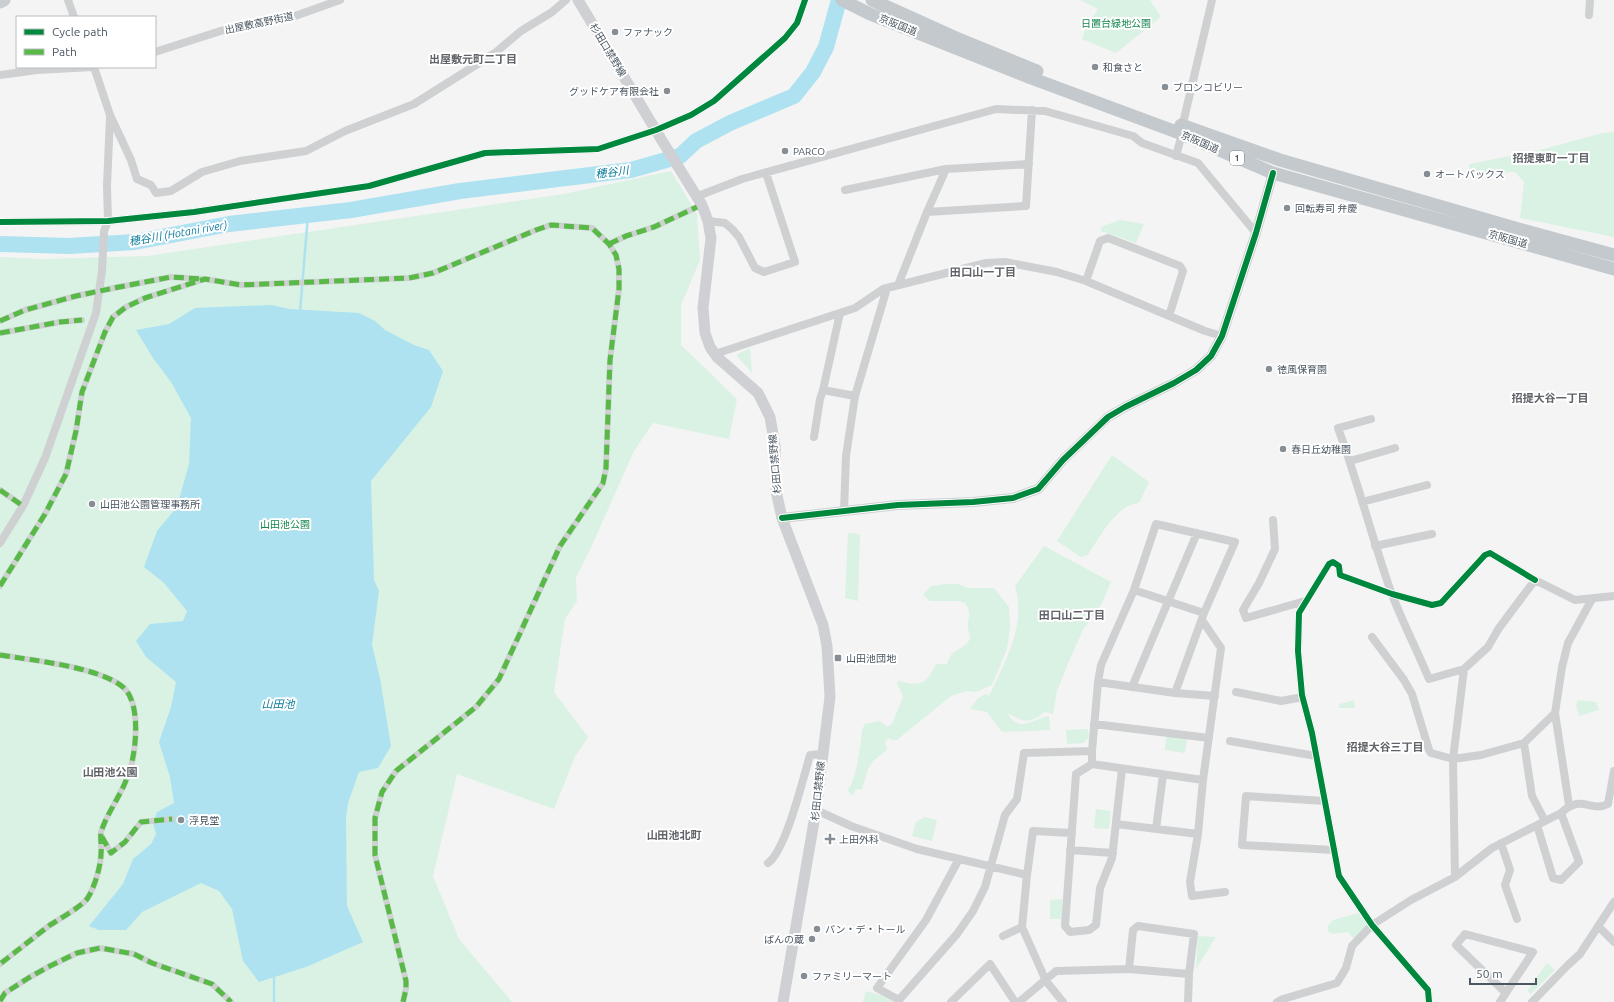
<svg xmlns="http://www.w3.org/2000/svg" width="1614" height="1002" font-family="Ubuntu,'Noto Sans JP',sans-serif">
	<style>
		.green { fill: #d9f2e3 }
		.water { fill: #aee2f0 }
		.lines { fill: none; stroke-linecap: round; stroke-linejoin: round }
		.stream { stroke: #aee2f0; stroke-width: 2.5 }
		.river { stroke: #aee2f0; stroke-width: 16 }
		.pedestrian { stroke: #ced0d2; stroke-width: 6 }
		.minor { stroke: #ced0d2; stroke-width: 8 }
		.tertiary { stroke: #ced0d2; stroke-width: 10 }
		.secondary { stroke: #ced0d4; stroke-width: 11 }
		.primary { stroke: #caced1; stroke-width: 13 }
		.trunk { stroke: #c4c9cd; stroke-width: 13 }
		.quiet { stroke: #58b947; stroke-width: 5; stroke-dasharray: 10 5; stroke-linecap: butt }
		.cycleway-casing { stroke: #fff; stroke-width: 8 }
		.cycleway { stroke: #00873e; stroke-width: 6 }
		.poi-dot { fill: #868d94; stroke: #fff; stroke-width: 1.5 }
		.labels { text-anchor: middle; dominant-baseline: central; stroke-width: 4; stroke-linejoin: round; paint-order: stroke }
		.shield { fill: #fff; stroke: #808990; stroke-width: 1 }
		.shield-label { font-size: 9px; font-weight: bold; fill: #4a5661 }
		.street-label { font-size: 10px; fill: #4a5661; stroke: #fff }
		.park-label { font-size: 10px; fill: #17864f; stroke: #fff }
		.poi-label { font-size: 10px; fill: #4a5661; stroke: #fff; text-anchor: start }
		.neighbourhood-label { font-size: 11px; font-weight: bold; fill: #5f6368; stroke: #fff }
		.water-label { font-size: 11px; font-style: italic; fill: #0c7c9b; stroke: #fff }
	</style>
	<rect width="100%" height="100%" fill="#f4f4f4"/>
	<path class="green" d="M 1080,0 L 1150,0 L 1161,17 L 1116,53 L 1082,39 L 1085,30 L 1098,9 Z
		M 1614,132 L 1614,237 L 1520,218 L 1524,182 L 1515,172 L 1469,175 L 1469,164 L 1536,151 L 1603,133 Z
		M 671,171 L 697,214 L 700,260 L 681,305 L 681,345 L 737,399 L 729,439 L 653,423 L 634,451 L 589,552 L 576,577 L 577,601 L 565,619 L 554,692 L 588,737 L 575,757 L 554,809 L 457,774 L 433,876 L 459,939 L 512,1002 L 0,1002 L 0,257 L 44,259 L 147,256 L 564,194 Z
		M 1120,220 L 1144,224 L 1136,243 L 1101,231 L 1101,227 Z
		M 750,348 L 752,373 L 736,355 Z
		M 1112,455 L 1149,482 L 1139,503 C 1118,503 1098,539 1088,555 L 1081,557 L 1057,541 Z
		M 848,533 L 860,534 L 858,601 L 845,598 Z
		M 1044,546 L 1111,582 L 1102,603 L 1083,630 L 1069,661 L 1057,691 L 1053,714 L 1045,712 C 1026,725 1025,722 1007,713 C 1020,734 1032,719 1049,716 L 1050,730 L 1002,732 L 987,712 L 970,709 L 978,698 L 986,694 L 989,696 C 1005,662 1027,624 1015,586 Z
		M 947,584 L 958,584 L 968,588 L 994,588 L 1009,607 L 1010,628 L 1007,649 L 992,685 L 976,692 L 966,691 L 951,696 L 897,740 L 892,740 L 888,738 L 885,742 L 887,750 L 873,761 L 868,769 L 862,789 L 855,790 L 854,794 L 851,795 L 848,790 C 857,775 858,758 861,741 C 862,734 861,730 865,724 L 880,721 L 887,727 L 892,724 L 903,697 L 897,683 L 899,681 C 921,687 926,684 936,664 L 947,664 C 953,646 959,653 968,642 C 972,638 968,632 968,627 C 967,617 973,614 965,603 L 959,601 L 930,601 L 923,595 L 931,586 Z
		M 1354,700 L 1355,708 L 1338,708 L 1340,704 Z
		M 1578,700 L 1596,702 L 1599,710 L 1579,716 L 1576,704 Z
		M 1088,729 L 1089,737 L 1083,743 L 1067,744 L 1066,730 Z
		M 1166,736 L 1187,738 L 1185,753 L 1165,750 Z
		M 1096,809 L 1111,811 L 1109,829 L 1094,828 Z
		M 925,817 L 937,820 L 932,841 L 912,836 L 916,822 Z
		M 1062,899 L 1063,919 L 1050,919 L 1050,900 Z
		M 1359,913 L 1368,925 L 1354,939 L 1348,932 L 1332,934 L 1328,932 L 1328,926 L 1333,920 Z
		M 1198,936 L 1216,937 L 1196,969 Z
		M 1547,963 L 1555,970 L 1531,994 L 1527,991 Z
		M 866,991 L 883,996 L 893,1002 L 863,1002 Z"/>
	<path class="water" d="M 271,305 L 290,309 L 359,313 L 375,321 L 385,330 L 414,345 L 429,350 L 443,371 L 431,407 L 371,481 L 374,580 L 379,591 L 372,645 L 380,678 L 391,746 L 378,768 L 359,772 L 348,803 L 346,818 L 347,906 L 363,942 L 306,967 L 259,982 L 243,961 L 232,909 L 219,891 L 201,883 L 142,912 L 126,930 L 99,930 L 89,926 L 123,884 L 133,859 L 151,844 L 156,834 L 153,823 L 157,812 L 174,803 L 170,777 L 159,742 L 171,707 L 176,682 L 146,657 L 136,641 L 150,624 L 183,621 L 187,611 L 164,583 L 144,567 L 157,531 L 177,507 L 189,464 L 191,418 L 171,382 L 153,358 L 136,330 L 169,324 L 195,308 Z"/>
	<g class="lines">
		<path class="stream" d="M 300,312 L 308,215
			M 274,975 L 274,1002"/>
		<path class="river" d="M 0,244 L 69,246 L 135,242 L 229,224 L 351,210 L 460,191 L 631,170 L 680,156 L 696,141 L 730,123 L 794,96 L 813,72 L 826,47 L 839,0"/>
		<path class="pedestrian" d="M 609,244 L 626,236 L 654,227 L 697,207
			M 0,321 L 25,310 L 76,296 L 114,288 L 171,277 L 202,279
			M 0,333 L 60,322 L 82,320
			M 0,490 L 23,506
			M 0,586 L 45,514 L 66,474 L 76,431 L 82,392 L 105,332 L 113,317 L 126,307 L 145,298 L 205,279 L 241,285 L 409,278 L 433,273 L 536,230 L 551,225 L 592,228 L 609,244 L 616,255 L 619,269 L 619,289 L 610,360 L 606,468 L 603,483 L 560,546 L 499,679 L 476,707 L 396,771 L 382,792 L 375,818 L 375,855 L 406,981 L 406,989 L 403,1002
			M 0,655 C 31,660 101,667 124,688 C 142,705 136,757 127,778 C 120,797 107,813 101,832 C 100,839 102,847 101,853 C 101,866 94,889 87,899 C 82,906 58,920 50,925 C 33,938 17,951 0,964
			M 102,837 L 111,853 L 125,842 L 141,822 L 172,819
			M 0,1001 L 5,993 L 30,977 L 50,966 L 77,953 L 100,948 L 134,954 L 152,963 L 212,984 L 231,1002"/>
		<path class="minor" d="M 68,0 L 74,17
			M 1589,15 L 1590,0
			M 155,52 L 233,27 L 248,27 L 295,16 L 340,0
			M 94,67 L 110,115 L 131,160 L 137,179 L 151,185 L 156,193 L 171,191 L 202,172 L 240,161 L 306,151 L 345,131 L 414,104 L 495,53 L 521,31 L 552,12 L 566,0
			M 0,75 L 37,70 L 93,67
			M 1176,156 L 1182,134 L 1184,119 L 1212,0
			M 845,190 L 946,169 L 1029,164
			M 698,196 L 742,179 L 996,109 L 1045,111 L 1133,136 L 1142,143 L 1198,163 L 1256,233
			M 927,212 L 1026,206 L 1032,110
			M 708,221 L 725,223 L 732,229 L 739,237 L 755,268 L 764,272 L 795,262 L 766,173
			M 0,222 L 108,221 L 194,212 L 369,186 L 485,153 L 598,149 L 656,130 L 691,115 L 714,101 L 785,38 L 797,23 L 805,0
			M 1086,281 L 1100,241 L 1108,238 L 1180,266 L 1183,271 L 1169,316
			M 898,285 L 927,212 L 946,169
			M 715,354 L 855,308 L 883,289 L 986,263 L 1005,262 L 1057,272 L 1086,281 L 1205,331 L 1222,336
			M 823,390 L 855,396
			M 1371,419 L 1338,428 C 1358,482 1372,538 1391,592 C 1402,621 1417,650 1429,679 L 1464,669 L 1488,647 L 1499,628 L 1535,580 L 1575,600 L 1614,596
			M 814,437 L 820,399 L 823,390 L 840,313
			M 1350,461 L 1395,448
			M 1362,502 L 1427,485
			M 844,511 L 846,456 L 855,396 L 887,288
			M 1273,520 L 1275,549 L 1259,583 L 1243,610 L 1246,618 L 1305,601
			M 0,543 L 23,506 L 45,458 L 96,313 L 102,271 L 104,231 L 108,221 L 107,185 L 110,118
			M 1375,546 L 1432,534
			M 1134,590 L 1204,613
			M 1372,637 L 1404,680 L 1412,694 L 1429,750 L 1431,753 L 1453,759 L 1481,755 L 1524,743 L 1555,713
			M 1098,682 L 1175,693 L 1215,696
			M 1132,687 L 1197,533
			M 1236,692 L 1281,701 L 1303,697
			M 1094,724 L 1209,738
			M 1230,741 L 1316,756
			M 1524,743 L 1532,796 L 1545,821
			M 1092,764 L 1092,751 L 1098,682 L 1101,665 L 1134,590 L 1156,524 L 1235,542 L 1204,613 L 1175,693
			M 1122,769 L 1112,858 L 1100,888 L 1096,925 L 1089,930 L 1070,932 L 1065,926 L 1076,774 L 1092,764 L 1203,780
			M 1325,801 L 1246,796 L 1242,845 L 1334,850
			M 1569,805 L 1555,713 L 1562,667 L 1568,643 L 1592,599
			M 816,810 L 851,826 L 917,849 L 1027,875
			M 1116,824 L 1198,834 L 1203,780 L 1221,648 L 1202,620
			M 1537,825 L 1553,878 L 1561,880 L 1579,862 L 1561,813
			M 1156,829 L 1163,775
			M 1198,834 L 1190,882 L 1192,896 L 1225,892
			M 1501,843 L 1510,870 L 1505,885 L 1517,919
			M 1070,850 L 1113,853
			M 959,859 L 926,920 L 877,988 L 899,1000 L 957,934 L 973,911 L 985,887 L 1005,815 L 1017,799 L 1024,753 L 1092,751
			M 768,863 C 786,850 803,779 810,755 L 822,754
			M 1455,877 L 1492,848 L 1561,813 C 1582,793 1590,813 1608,804 L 1614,771
			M 1598,926 L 1614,942
			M 1003,936 L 1022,927
			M 1129,969 L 1133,930 L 1138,926 L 1194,934 L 1189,974 L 1188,1002
			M 951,1002 L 990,964 L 1015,1002
			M 1019,1002 L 1056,971 L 1129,969 L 1189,974
			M 1063,1002 L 1046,981 L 1022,927 L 1027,875 L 1033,831 L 1072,833
			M 1277,1002 L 1283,999 L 1337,983 L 1346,968 L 1352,946 L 1372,925 L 1411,900 L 1455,877 L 1453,759 L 1464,669
			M 1429,1002 L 1428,990 L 1372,925 L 1339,876 L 1312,733 L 1302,695 L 1298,651 L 1299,613 L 1329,564 L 1333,562 L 1339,566 L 1340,575 L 1392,594 L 1432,605 L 1441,603 L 1485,555 L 1490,553 L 1535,580
			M 1500,1002 L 1533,952 L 1465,934 L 1456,945 L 1506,993
			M 1532,1002 L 1567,966 L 1580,954 L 1614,902"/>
		<path class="tertiary" d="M 782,518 L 898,505 L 973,502 L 1013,498 L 1038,489 L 1063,460 L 1108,417 L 1125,407 L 1174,383 L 1196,370 L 1211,356 L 1222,336 L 1256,233 L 1273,173"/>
		<path class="secondary" d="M 578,0 L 661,139 L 702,205 L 708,221 L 711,238 L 703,308 L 705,333 L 710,347 L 717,357 L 758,393 L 770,417 L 775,446 L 776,491 L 782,518 L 823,625 L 827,646 L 830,697 L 816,810 L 783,1002"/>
		<path class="primary" d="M 0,2 L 4,0"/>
		<path class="trunk" d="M 842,0 L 870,14 L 1031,78 L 1182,134 L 1273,173 L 1614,269
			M 872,0 L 956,38 L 1037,71
			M 1181,125 L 1280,160 L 1522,230 L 1614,255"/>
		<path class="quiet" d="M 609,244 L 626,236 L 654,227 L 697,207
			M 0,321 L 25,310 L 76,296 L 114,288 L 171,277 L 201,279
			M 0,333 L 60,322 L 82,320
			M 0,490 L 23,506
			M 0,586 L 45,514 L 66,474 L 76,431 L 82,392 L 105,332 L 113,317 L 126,307 L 145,298 L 205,279 L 241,285 L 409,278 L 433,273 L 536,230 L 551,225 L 592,228 L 609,244 L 616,255 L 619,269 L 619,289 L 610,360 L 606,468 L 603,483 L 560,546 L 499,679 L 476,707 L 396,771 L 382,792 L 375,818 L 375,855 L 406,981 L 406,989 L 403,1002
			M 0,655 C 31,660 101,667 124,688 C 142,705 136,757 127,778 C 120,797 107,813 101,832 C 100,839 102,847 101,853 C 101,866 94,889 87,899 C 82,906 58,920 50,925 C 33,938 17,951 0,964
			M 102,837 L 111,853 L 125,842 L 141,822 L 172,819
			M 0,1001 L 5,993 L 30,977 L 50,966 L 77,953 L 100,948 L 134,954 L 152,963 L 212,984 L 231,1002"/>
		<defs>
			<path id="cycleway" d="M 0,222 L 108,221 L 194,212 L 369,186 L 485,153 L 598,149 L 656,130 L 691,115 L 714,101 L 785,38 L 797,23 L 805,0
				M 782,518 L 898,505 L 973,502 L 1013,498 L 1038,489 L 1063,460 L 1108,417 L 1125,407 L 1174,383 L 1196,370 L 1211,356 L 1222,336 L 1256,233 L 1273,173
				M 1429,1002 L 1428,990 L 1372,925 L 1339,876 L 1312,733 L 1302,695 L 1298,651 L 1299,613 L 1329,564 L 1333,562 L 1339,566 L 1340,575 L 1392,594 L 1432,605 L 1441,603 L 1485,555 L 1490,553 L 1535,580"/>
		</defs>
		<use href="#cycleway" class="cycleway-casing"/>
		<use href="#cycleway" class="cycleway"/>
	</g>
	<g class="poi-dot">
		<circle cx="615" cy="32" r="4"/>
		<circle cx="1095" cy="67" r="4"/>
		<circle cx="1165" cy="87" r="4"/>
		<circle cx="667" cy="91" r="4"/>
		<circle cx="785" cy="151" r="4"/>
		<circle cx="1427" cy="174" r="4"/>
		<circle cx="1287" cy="208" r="4"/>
		<circle cx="1269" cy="369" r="4"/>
		<circle cx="1283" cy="449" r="4"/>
		<circle cx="92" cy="504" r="4"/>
		<rect x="834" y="654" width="8" height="8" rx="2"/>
		<circle cx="181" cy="820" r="4"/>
		<path d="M828 833h4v4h4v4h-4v4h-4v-4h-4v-4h4z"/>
		<circle cx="817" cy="929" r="4"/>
		<circle cx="812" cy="939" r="4"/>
		<circle cx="804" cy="976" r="4"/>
	</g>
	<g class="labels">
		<rect class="shield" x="1230" y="151" width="14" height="14" rx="3"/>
		<g class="shield-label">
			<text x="1237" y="158">1</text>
		</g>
		<g class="street-label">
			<text transform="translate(259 23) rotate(-12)">出屋敷高野街道</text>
			<text transform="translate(898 25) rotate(22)">京阪国道</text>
			<text transform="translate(608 50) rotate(59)">杉田口禁野線</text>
			<text transform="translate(1200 142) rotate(23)">京阪国道</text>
			<text transform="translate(1508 239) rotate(16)">京阪国道</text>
			<text transform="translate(775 464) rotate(-95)">杉田口禁野線</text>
			<text transform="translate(818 791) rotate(-84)">杉田口禁野線</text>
		</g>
		<g class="park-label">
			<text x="1116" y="23">日置台緑地公園</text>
			<text x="285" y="524">山田池公園</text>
		</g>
		<g class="poi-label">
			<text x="623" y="32">ファナック</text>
			<text x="1103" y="67">和食さと</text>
			<text x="1173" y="87">ブロンコビリー</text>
			<text x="659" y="91" text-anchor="end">グッドケア有限会社</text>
			<text x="793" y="151">PARCO</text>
			<text x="1435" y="174">オートバックス</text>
			<text x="1295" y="208">回転寿司 弁慶</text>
			<text x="1277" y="369">徳風保育園</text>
			<text x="1291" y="449">春日丘幼稚園</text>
			<text x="100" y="504">山田池公園管理事務所</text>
			<text x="846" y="658">山田池団地</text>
			<text x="189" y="820">浮見堂</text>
			<text x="839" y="839">上田外科</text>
			<text x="825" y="929">パン・デ・トール</text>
			<text x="804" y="939" text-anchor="end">ぱんの蔵</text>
			<text x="812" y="976">ファミリーマート</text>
		</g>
		<g class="neighbourhood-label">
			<text x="473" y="59">出屋敷元町二丁目</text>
			<text x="1551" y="158">招提東町一丁目</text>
			<text x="983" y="272">田口山一丁目</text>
			<text x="1550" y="398">招提大谷一丁目</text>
			<text x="1072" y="615">田口山二丁目</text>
			<text x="1385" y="747">招提大谷三丁目</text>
			<text x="110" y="772">山田池公園</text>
			<text x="674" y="835">山田池北町</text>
		</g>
		<g class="water-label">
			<text transform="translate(612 172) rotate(-7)">穂谷川</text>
			<text transform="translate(178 233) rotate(-10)">穂谷川 (Hotani river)</text>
			<text x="278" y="704">山田池</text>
		</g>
	</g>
	<rect x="16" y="16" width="140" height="52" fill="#ffffff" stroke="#b7bbc0"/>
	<rect x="24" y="29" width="20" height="6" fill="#00873e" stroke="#b7bbc0"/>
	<text x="52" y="36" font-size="12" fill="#4a5661">Cycle path</text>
	<rect x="24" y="49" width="20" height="6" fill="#58b947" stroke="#b7bbc0"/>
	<text x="52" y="56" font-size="12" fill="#4a5661">Path</text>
	<path d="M1470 978v6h66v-6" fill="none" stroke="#4a5661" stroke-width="2"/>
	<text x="1476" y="978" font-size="12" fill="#4a5661" stroke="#ffffff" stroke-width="3" paint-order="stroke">50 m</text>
</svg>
